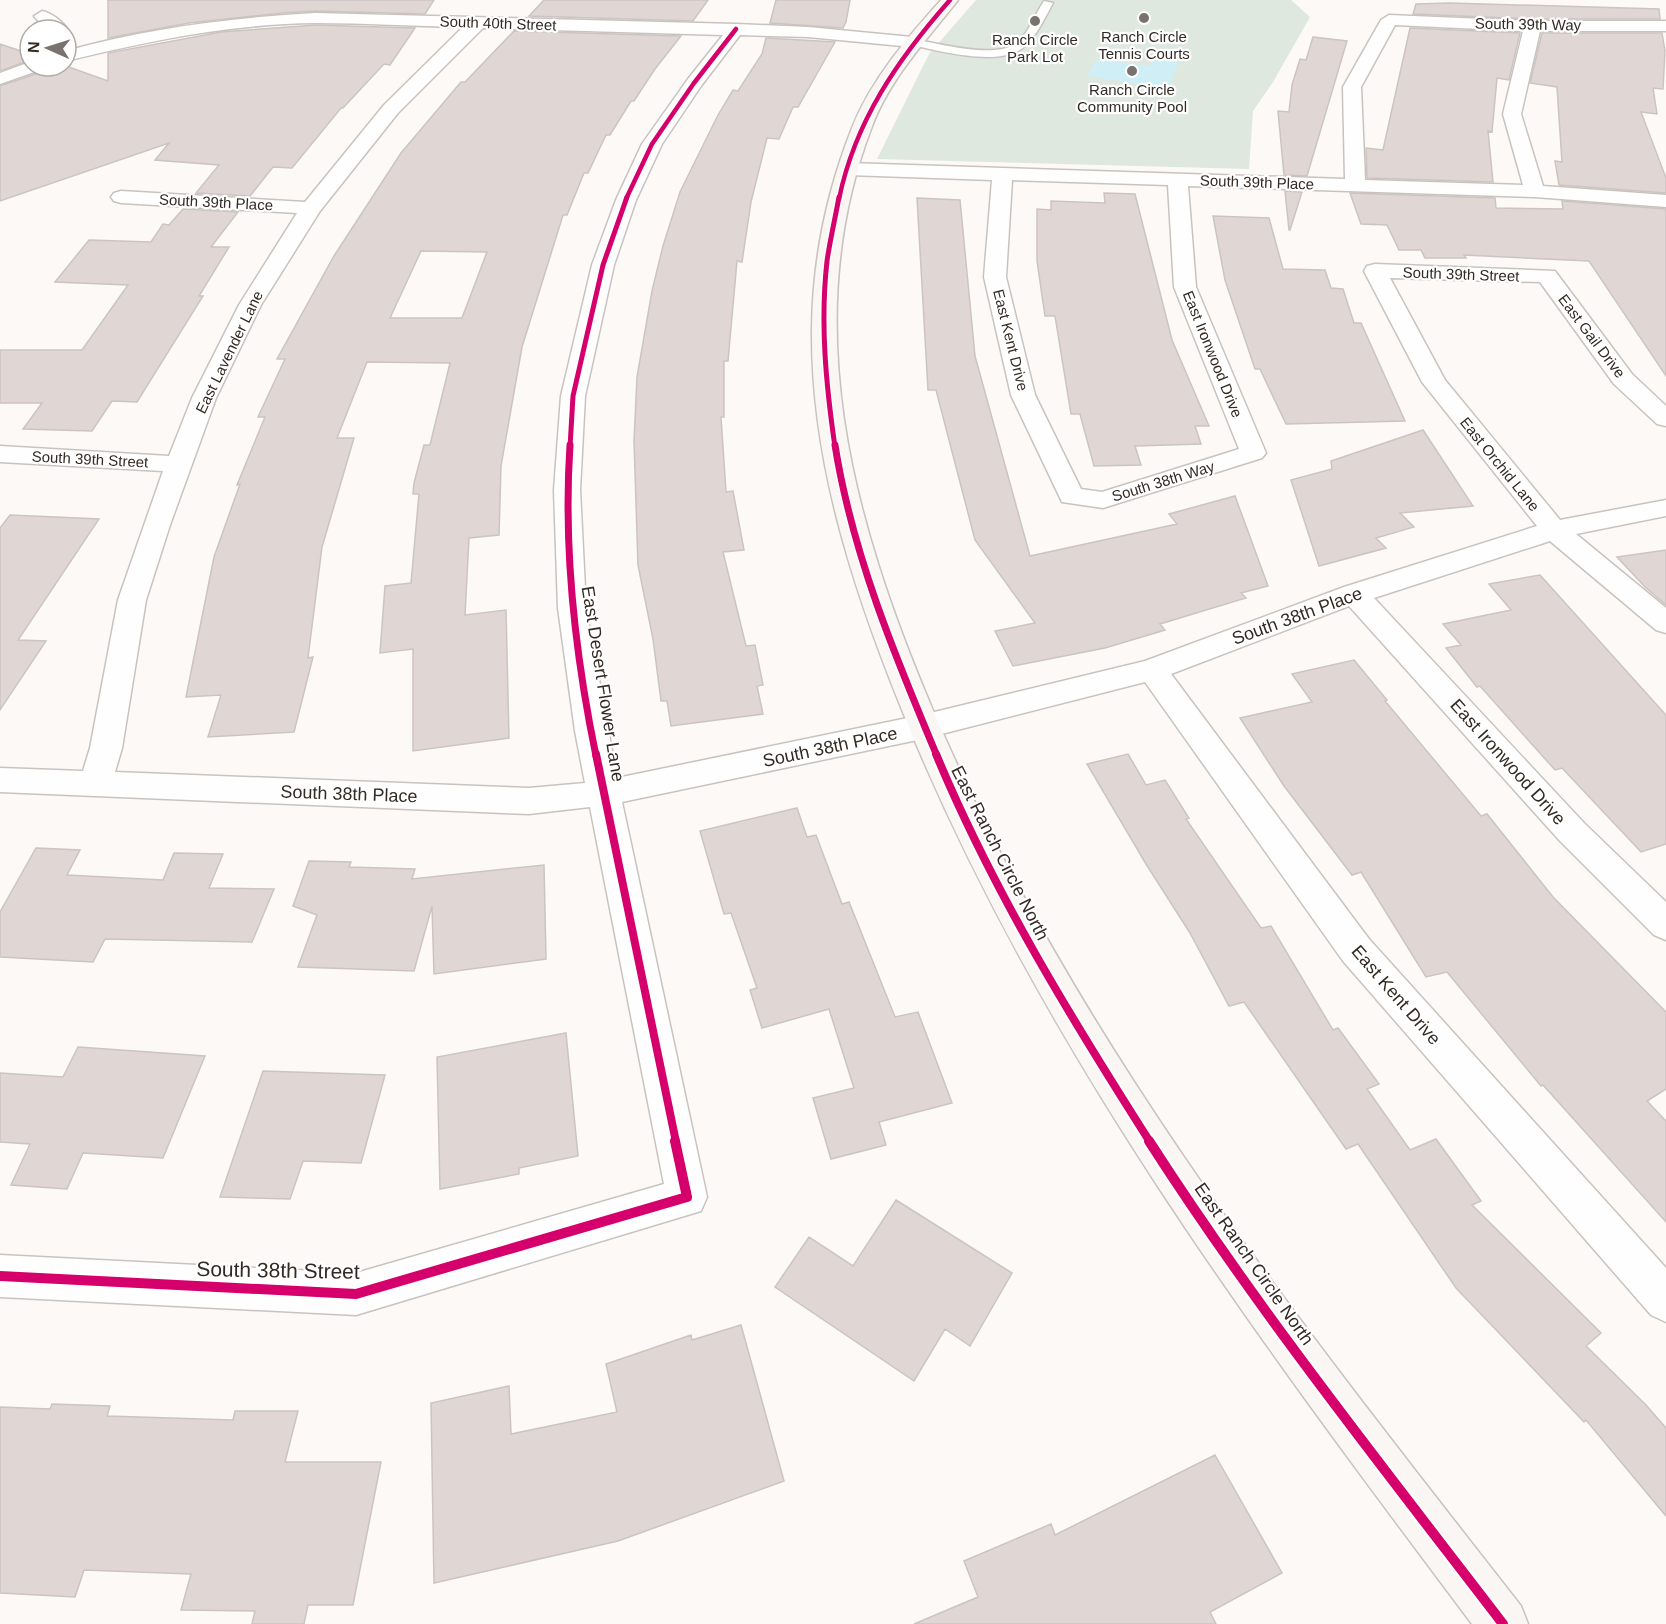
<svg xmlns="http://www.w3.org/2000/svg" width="1666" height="1624" font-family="Arial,sans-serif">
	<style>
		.green { fill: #dee8df }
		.water { fill: #d0eef6 }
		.building { fill: #e0d7d5; stroke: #cbc4c2; stroke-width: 1.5; fill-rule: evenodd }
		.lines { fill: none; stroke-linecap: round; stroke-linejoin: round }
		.lane-casing { stroke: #c9c3bf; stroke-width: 3 }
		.street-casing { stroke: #c9c3bf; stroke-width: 3 }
		.secondary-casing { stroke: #c9c3bf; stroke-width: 3 }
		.path { stroke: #e4e3e2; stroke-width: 2; stroke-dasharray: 2 1.5; stroke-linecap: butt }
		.lane { fill: #fffefe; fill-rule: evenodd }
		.street { fill: #fffefe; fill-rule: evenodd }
		.secondary { fill: #f9f6f4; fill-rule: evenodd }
		.cycleway-far4-casing { stroke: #fff; stroke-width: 7 }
		.cycleway-far3-casing { stroke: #fff; stroke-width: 8 }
		.cycleway-far2-casing { stroke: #fff; stroke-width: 10 }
		.cycleway-far1-casing { stroke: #fff; stroke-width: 12 }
		.cycleway-casing { stroke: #fff; stroke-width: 14 }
		.cycleway-far4 { stroke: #d6006c; stroke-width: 4.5 }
		.cycleway-far3 { stroke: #d6006c; stroke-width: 5 }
		.cycleway-far2 { stroke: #d6006c; stroke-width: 7 }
		.cycleway-far1 { stroke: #d6006c; stroke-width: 8 }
		.cycleway { stroke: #d6006c; stroke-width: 10 }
		.poi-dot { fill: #79726e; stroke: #fff; stroke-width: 2 }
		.labels { text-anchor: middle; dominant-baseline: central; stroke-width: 4.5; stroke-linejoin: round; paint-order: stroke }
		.far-street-label { font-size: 15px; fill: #332a24; stroke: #fff }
		.far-poi-label { font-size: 15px; fill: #332a24; stroke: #fff }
		.street-label { font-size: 18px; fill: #332a24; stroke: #fff }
		.near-street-label { font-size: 21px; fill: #332a24; stroke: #fff }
	</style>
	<rect width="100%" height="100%" fill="#fcf9f7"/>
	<path class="green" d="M 976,0 L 1291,0 L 1310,17 L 1273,82 L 1253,111 L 1249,169 L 877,159 L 929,54 Z"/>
	<path class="water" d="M 1154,58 L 1179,62 L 1168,88 L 1087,76 L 1097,59 L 1150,66 Z"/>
	<path class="building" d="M 108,0 L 434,0 L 425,14 L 315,11 L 283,13 L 189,23 L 108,38 Z
		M 544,0 L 708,0 L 693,21 L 529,16 Z
		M 776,0 L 850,0 L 846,22 L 843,28 L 770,23 Z
		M 1450,3 L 1659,9 L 1660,19 L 1533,19 L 1413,14 L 1416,4 Z
		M 316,25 L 415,28 L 390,65 L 384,64 L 343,108 L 341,108 L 292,168 L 273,167 L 250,196 L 196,193 L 219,165 L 155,160 L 169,143 L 0,201 L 0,86 L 41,72 L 45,66 L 66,66 L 108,81 L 108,53 L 221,32 Z
		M 1410,28 L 1520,33 L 1509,80 L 1497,78 L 1492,132 L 1488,131 L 1493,182 L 1367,178 L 1366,148 L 1383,150 Z
		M 514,31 L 681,36 L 655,69 L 634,101 L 631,101 L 610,135 L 606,135 L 588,173 L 584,173 L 567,215 L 563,215 L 522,347 L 501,466 L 499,535 L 469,538 L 465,615 L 506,610 L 509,738 L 413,751 L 413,649 L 380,653 L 385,586 L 411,583 L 419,494 L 413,494 L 414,483 L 424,445 L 430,445 L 450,363 L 367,362 L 337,438 L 354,438 L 322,547 L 308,658 L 313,657 L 294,732 L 208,737 L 221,695 L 186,697 L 214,557 L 240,484 L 237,485 L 265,417 L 258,417 L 285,359 L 277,359 L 334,256 L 401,153 L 461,82 L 465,82 ZM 421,251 L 487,252 L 462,318 L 390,318 Z
		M 1542,33 L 1662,33 L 1665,51 L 1663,89 L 1653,88 L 1657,114 L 1641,112 L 1666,178 L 1666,193 L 1559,185 L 1555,161 L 1562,162 L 1557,87 L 1530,83 Z
		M 1313,37 L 1347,41 L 1307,176 L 1284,175 L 1278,111 L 1289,112 L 1292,85 L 1300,59 L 1306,60 Z
		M 766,38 L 835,42 L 798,107 L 793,107 L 779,139 L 767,138 L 751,202 L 742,262 L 737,261 L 728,361 L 724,361 L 724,417 L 721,417 L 726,492 L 733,491 L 744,550 L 723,552 L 746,646 L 755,645 L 763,685 L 757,686 L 763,714 L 671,726 L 667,701 L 661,701 L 653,639 L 638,565 L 634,441 L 637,377 L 652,291 L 663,246 L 680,192 L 718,115 L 733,90 L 738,91 L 762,54 Z
		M 0,44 L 30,54 L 30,60 L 0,71 Z
		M 1285,191 L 1302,192 L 1290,230 L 1289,230 Z
		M 1104,193 L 1135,194 L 1172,340 L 1209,426 L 1195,426 L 1201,444 L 1135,446 L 1141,465 L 1094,466 L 1080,414 L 1071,414 L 1055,316 L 1045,316 L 1037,261 L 1037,209 L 1051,210 L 1051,201 L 1105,203 Z
		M 1350,193 L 1495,198 L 1496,208 L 1563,209 L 1562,201 L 1666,209 L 1666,376 L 1589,261 L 1464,255 L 1466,258 L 1425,258 L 1421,250 L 1399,250 L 1387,225 L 1361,224 Z
		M 917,198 L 960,200 L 975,356 L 1030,556 L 1177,524 L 1169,514 L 1235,496 L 1268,586 L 1241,593 L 1246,598 L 1160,624 L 1165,630 L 1105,648 L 1013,666 L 995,631 L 1035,623 L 975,540 L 936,390 L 928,390 Z
		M 183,209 L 238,212 L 211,247 L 229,247 L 199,296 L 203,296 L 137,402 L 112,401 L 92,431 L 23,429 L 42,403 L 0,403 L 0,350 L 82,350 L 128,285 L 55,282 L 89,240 L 151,242 L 163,224 L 169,225 Z
		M 1213,216 L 1269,218 L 1283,269 L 1325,270 L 1331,288 L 1343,289 L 1354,323 L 1361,323 L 1405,421 L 1286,424 L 1260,369 L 1255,369 L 1225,280 Z
		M 1423,430 L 1473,506 L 1400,513 L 1414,527 L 1376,538 L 1386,548 L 1319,566 L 1291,480 L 1332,469 L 1331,461 Z
		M 10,515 L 99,519 L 18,640 L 46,641 L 0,710 L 0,528 Z
		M 1666,550 L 1666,605 L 1645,587 L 1617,557 Z
		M 1540,575 L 1666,715 L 1666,844 L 1641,852 L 1562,768 L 1555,770 L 1480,686 L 1477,687 L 1446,648 L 1461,645 L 1443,624 L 1511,610 L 1489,584 Z
		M 1354,660 L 1387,700 L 1385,701 L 1481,816 L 1487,814 L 1553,897 L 1666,1012 L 1666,1089 L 1647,1101 L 1666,1121 L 1666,1222 L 1543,1085 L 1541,1086 L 1447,972 L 1426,977 L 1361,872 L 1352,875 L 1284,786 L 1240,718 L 1312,702 L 1292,674 Z
		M 1128,754 L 1146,785 L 1165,780 L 1189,818 L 1186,819 L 1261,928 L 1271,926 L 1333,1030 L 1338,1028 L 1379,1084 L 1367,1089 L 1410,1150 L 1436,1139 L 1481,1201 L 1472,1205 L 1601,1333 L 1586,1346 L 1646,1405 L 1666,1428 L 1666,1516 L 1586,1420 L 1584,1422 L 1456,1288 L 1358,1144 L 1346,1149 L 1244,1002 L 1229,1006 L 1190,933 L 1146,864 L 1087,764 Z
		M 797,808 L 807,837 L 816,835 L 842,904 L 849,902 L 895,1017 L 918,1012 L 952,1103 L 879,1122 L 886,1145 L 831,1159 L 813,1098 L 854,1088 L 829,1009 L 762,1028 L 750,990 L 757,988 L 731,913 L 724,914 L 700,831 Z
		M 36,848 L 80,850 L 67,875 L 163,880 L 174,853 L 223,854 L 209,888 L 274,889 L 252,942 L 105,939 L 93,962 L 0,957 L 0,912 Z
		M 309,861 L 351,862 L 349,867 L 415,869 L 412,879 L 544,865 L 546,959 L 434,974 L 432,906 L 414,971 L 298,967 L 317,915 L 293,906 Z
		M 566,1033 L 578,1156 L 519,1168 L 519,1174 L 440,1189 L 437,1057 Z
		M 78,1047 L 205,1056 L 163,1158 L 83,1153 L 67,1189 L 11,1185 L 30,1144 L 0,1142 L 0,1073 L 63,1077 Z
		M 263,1071 L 385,1075 L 361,1163 L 303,1161 L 290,1199 L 220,1197 Z
		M 896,1200 L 1012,1273 L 970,1346 L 945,1329 L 914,1381 L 775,1287 L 809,1237 L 853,1266 Z
		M 741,1325 L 784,1481 L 618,1541 L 434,1583 L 431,1403 L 509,1386 L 511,1434 L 617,1412 L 606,1364 L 691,1335 L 692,1340 Z
		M 52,1404 L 110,1406 L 107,1416 L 233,1420 L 235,1411 L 298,1411 L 285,1462 L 381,1462 L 353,1605 L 308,1605 L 304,1624 L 252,1624 L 255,1611 L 181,1610 L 191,1574 L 84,1570 L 75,1597 L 0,1593 L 0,1407 L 50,1409 Z
		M 1215,1455 L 1282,1573 L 1210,1612 L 1216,1624 L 914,1624 L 978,1597 L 964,1561 L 1051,1524 L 1055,1535 Z"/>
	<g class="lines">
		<defs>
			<path id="lane" d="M 1044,1 L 1053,3 C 1045,17 1038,34 1025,46 C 1002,68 940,51 912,45 L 907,42 L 912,39 C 937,43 993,59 1015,44 C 1029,34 1035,14 1044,1 Z"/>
			<path id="street" d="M 42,11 C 52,13 63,22 68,30 L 66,34 L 66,30 C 51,30 43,28 34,16 Z
				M 315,13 L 736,24 L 808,27 L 912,37 L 918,38 L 921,42 L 918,46 L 912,47 L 808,37 L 740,35 L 701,86 L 662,144 L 636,200 L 614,265 L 585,396 L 580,490 L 586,608 L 617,778 L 922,715 L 1145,661 L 1344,587 L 1537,526 L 1422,382 L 1364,271 L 1367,266 L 1375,264 L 1555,271 L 1632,374 L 1666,406 L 1666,426 L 1657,424 L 1614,384 L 1540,282 L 1390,278 L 1445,380 L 1560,520 L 1666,500 L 1666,516 L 1576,534 L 1666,608 L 1666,633 L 1656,630 L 1550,541 L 1374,598 L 1584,823 L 1666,902 L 1666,940 L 1654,935 L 1560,841 L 1349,606 L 1171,674 L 1369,939 L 1666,1268 L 1666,1322 L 1651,1315 L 1343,961 L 1145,682 L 922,739 L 622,802 L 707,1197 L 701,1211 L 356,1315 L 0,1297 L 0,1255 L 356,1273 L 664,1184 L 590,807 L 529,814 L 0,792 L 0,768 L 83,771 L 90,748 L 118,600 L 163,471 L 0,462 L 0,446 L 169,456 L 192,398 L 239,305 L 297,213 L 121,203 L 114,201 L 111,197 L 114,193 L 121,191 L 305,202 L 384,105 L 463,27 C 414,26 365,23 316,23 C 230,24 148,41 66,61 L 66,51 C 148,28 230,18 315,13 ZM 483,28 L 723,35 L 688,79 L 642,144 L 616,200 L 592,265 L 561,396 L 554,490 L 558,608 L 575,731 L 585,783 L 529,788 L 115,772 L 122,748 L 146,600 L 170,525 L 216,398 L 261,305 L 320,211 L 398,113 Z
				M 1389,15 L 1533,21 L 1666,21 L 1666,31 L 1540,31 L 1521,114 L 1543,186 L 1666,195 L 1666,207 L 1535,197 L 1188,186 L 1196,287 L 1266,453 L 1262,458 L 1103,508 L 1062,502 L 1011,395 L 984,277 L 992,180 L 848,175 L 841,173 L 838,169 L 841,165 L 848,163 L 1345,179 L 1343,87 L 1381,20 ZM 1395,25 L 1523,31 L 1503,114 L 1523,185 L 1365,180 L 1361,87 ZM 1012,180 L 1168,185 L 1174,287 L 1239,449 L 1102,492 L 1081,489 L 1035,395 L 1006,277 Z
				M 30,62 L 30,66 L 43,66 L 40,70 L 0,84 L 0,73 Z"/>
			<path id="secondary" d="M 941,0 L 958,0 C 926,41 889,79 871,129 C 797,324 854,524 932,708 C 1074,1041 1300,1323 1521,1606 L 1528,1624 L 1472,1624 C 1256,1336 1038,1046 902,710 C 853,589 810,458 812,326 C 813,259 827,191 852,128 C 871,80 907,38 941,0 Z"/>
		</defs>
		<use href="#lane" class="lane-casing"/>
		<use href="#street" class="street-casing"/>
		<use href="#secondary" class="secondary-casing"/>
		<path class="path" d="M 1061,43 L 1052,61 L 1067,64
			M 1042,60 L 1052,61 L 1043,76
			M 1074,65 L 1067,64 L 1075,48 L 1112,52 L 1112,50 L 1088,47 L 1082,40
			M 1032,75 L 1052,77 L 1046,87 L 1026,84 Z"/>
		<use href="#lane" class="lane"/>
		<use href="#street" class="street"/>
		<use href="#secondary" class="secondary"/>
		<defs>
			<path id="cycleway-far4" d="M 626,199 L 652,144 L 694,83 L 736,29
				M 839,199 C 855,121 898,59 950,0"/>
			<path id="cycleway-far3" d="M 570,447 L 573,396 L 603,265 L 627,197
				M 835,447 C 826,385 820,323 827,261 C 830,240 835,219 839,197"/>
			<path id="cycleway-far2" d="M 570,445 C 563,549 575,654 596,756
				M 835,445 C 852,553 895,656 937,756"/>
			<path id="cycleway-far1" d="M 596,754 L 676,1142
				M 936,754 C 993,891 1071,1018 1150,1142"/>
			<path id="cycleway" d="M 1149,1141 C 1257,1309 1382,1466 1503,1624
				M 0,1276 L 356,1294 L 687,1197 L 675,1141"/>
		</defs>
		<use href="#cycleway-far4" class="cycleway-far4-casing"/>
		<use href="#cycleway-far3" class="cycleway-far3-casing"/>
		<use href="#cycleway-far2" class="cycleway-far2-casing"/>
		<use href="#cycleway-far1" class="cycleway-far1-casing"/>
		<use href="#cycleway" class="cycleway-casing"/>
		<use href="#cycleway-far4" class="cycleway-far4"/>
		<use href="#cycleway-far3" class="cycleway-far3"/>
		<use href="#cycleway-far2" class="cycleway-far2"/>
		<use href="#cycleway-far1" class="cycleway-far1"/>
		<use href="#cycleway" class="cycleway"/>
	</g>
	<g class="poi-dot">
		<circle cx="1144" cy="18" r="6"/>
		<circle cx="1035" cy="21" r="6"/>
		<circle cx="1132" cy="71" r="6"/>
	</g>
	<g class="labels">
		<g class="far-street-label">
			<text transform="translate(498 23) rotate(2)">South 40th Street</text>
			<text transform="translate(1528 24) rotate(1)">South 39th Way</text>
			<text transform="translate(1257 182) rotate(2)">South 39th Place</text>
			<text transform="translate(216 202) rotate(3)">South 39th Place</text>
			<text transform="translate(1461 274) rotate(2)">South 39th Street</text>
			<text transform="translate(1592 336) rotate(53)">East Gail Drive</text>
			<text transform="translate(1011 340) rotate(76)">East Kent Drive</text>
			<text transform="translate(229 352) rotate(-64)">East Lavender Lane</text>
			<text transform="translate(1213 354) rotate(68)">East Ironwood Drive</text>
			<text transform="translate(90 459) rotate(3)">South 39th Street</text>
			<text transform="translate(1500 464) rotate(51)">East Orchid Lane</text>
			<text transform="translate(1163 481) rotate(-17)">South 38th Way</text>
		</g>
		<g class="far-poi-label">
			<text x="1144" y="36">Ranch Circle<tspan x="1144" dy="17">Tennis Courts</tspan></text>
			<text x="1035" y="39">Ranch Circle<tspan x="1035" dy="17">Park Lot</tspan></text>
			<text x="1132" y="89">Ranch Circle<tspan x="1132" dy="17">Community Pool</tspan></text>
		</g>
		<g class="street-label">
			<text transform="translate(1297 616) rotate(-20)">South 38th Place</text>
			<text transform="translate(603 684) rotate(81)">East Desert Flower Lane</text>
			<text transform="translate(830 747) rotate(-12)">South 38th Place</text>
			<text transform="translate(1508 762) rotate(48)">East Ironwood Drive</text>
			<text transform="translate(349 794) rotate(2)">South 38th Place</text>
			<text transform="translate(1000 853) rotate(63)">East Ranch Circle North</text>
			<text transform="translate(1396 995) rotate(49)">East Kent Drive</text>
			<text transform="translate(1254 1264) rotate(55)">East Ranch Circle North</text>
		</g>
		<g class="near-street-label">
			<text transform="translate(278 1270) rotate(1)">South 38th Street</text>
		</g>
	</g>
	<g transform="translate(48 48) rotate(273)"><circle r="28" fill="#ffffff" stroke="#adaaa7" stroke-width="1.5"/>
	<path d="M0-4.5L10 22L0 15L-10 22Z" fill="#79726e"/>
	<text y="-9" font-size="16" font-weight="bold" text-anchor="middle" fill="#332a24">N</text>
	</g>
</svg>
